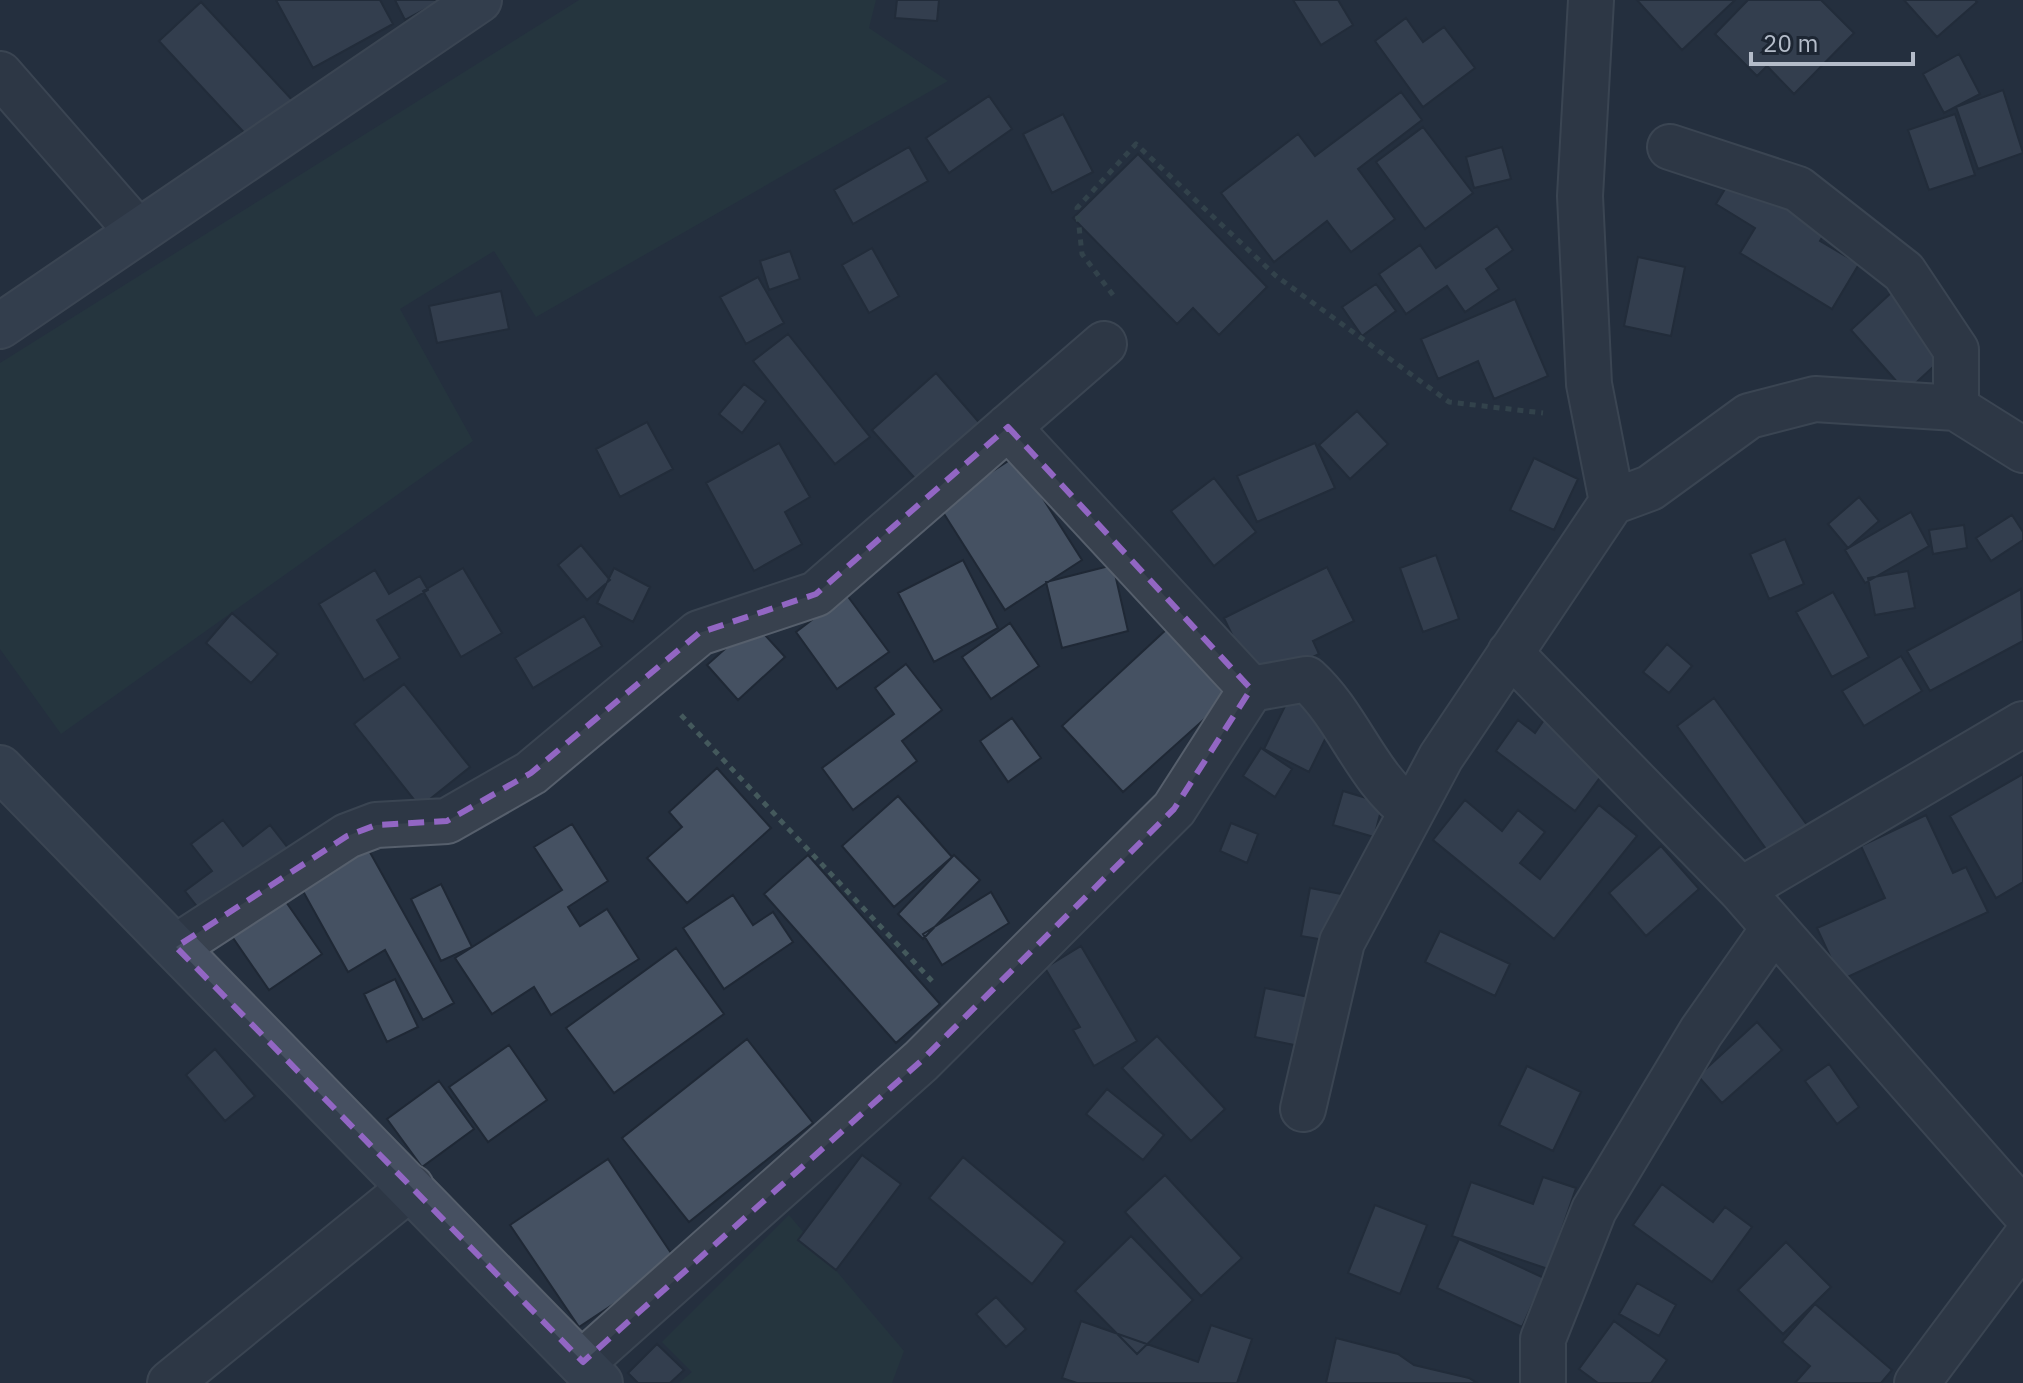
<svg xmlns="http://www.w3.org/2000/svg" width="2023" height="1383" font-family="'IBM Plex Sans',sans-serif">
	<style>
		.green { fill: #263c3f }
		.building { fill: #455162; stroke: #1f2835; stroke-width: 2 }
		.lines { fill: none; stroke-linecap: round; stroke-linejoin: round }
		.street-casing { stroke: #565f6c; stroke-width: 48 }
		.secondary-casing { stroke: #565f6c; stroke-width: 48 }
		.path { stroke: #44595c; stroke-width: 5; stroke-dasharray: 6 6; stroke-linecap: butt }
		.street { stroke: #38414e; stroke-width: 44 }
		.secondary { stroke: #465061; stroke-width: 44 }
		.marked { fill: none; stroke: #9266c3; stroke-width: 6; stroke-dasharray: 16 10; stroke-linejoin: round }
	</style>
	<rect width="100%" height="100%" fill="#242f3e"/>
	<path class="green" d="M 579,0 L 876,0 L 869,28 L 948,81 L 536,317 L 494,251 L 400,309 L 473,441 L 61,734 L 0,649 L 0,363 Z
		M 789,1215 L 904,1351 L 892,1383 L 679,1383 L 692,1372 L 662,1342 Z"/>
	<path class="building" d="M 276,0 L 380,0 L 393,24 L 313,68 Z
		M 395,0 L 442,0 L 405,20 Z
		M 897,0 L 939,0 L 937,21 L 895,18 Z
		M 1293,0 L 1338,0 L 1353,25 L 1321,45 Z
		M 1637,0 L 1735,0 L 1682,50 Z
		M 1748,0 L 1821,0 L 1854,33 L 1794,94 L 1767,66 L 1757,76 L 1715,34 Z
		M 1904,0 L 1975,0 L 1977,2 L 1937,37 Z
		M 201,2 L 294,102 L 252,141 L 159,41 Z
		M 1406,18 L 1423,42 L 1444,27 L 1475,68 L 1423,107 L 1375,41 Z
		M 1959,54 L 1980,94 L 1944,113 L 1923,74 Z
		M 2003,90 L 2023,153 L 1978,169 L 1956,107 Z
		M 1401,92 L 1422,120 L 1358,169 L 1395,219 L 1351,252 L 1327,221 L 1274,262 L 1221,193 L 1298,134 L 1315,156 Z
		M 989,96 L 1012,129 L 949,173 L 926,138 Z
		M 1063,114 L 1093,172 L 1052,193 L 1023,134 Z
		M 1955,114 L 1975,175 L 1929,190 L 1908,130 Z
		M 1423,127 L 1473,193 L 1425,229 L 1376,162 Z
		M 909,147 L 928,181 L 853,224 L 834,190 Z
		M 1502,147 L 1511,179 L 1474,188 L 1466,157 Z
		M 1748,151 L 1840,207 L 1820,241 L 1859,264 L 1832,309 L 1740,253 L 1755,228 L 1716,204 Z
		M 1138,154 L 1267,287 L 1219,335 L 1193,308 L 1177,324 L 1073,218 Z
		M 1497,226 L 1513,250 L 1486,269 L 1499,289 L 1465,312 L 1447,286 L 1406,314 L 1379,274 L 1420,245 L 1436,268 Z
		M 872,248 L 899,296 L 869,313 L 842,265 Z
		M 790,251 L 800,279 L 769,290 L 760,261 Z
		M 1638,257 L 1685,267 L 1671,336 L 1624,326 Z
		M 758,277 L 784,323 L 746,344 L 720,297 Z
		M 1376,284 L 1396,311 L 1362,336 L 1342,307 Z
		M 501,291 L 509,329 L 437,343 L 429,306 Z
		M 1891,293 L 1947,354 L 1906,392 L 1851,330 Z
		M 1515,299 L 1548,376 L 1494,399 L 1478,361 L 1438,379 L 1421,339 Z
		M 788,334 L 870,437 L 835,464 L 753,361 Z
		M 936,373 L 983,427 L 920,484 L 872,430 Z
		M 744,384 L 766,401 L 742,433 L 719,414 Z
		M 1357,411 L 1388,444 L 1350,479 L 1319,445 Z
		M 647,422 L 673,469 L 620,497 L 596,449 Z
		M 779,443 L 810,497 L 785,512 L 802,544 L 754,571 L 706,483 Z
		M 1315,443 L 1335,488 L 1257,522 L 1237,476 Z
		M 1016,456 L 1082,560 L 1005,610 L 939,506 Z
		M 1534,458 L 1578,479 L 1554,530 L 1510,510 Z
		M 1214,478 L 1256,532 L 1214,566 L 1171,511 Z
		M 1859,497 L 1879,521 L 1848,548 L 1828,524 Z
		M 1911,512 L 1929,546 L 1865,583 L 1845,550 Z
		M 2012,515 L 2023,532 L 2023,540 L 1991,561 L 1976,538 Z
		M 1964,525 L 1967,548 L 1933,554 L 1929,530 Z
		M 1785,539 L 1804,584 L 1769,599 L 1750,554 Z
		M 581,545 L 610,580 L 587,600 L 558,565 Z
		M 1436,555 L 1459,619 L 1423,632 L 1400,568 Z
		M 963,560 L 998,628 L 934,662 L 898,593 Z
		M 1113,565 L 1128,631 L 1062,648 L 1046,582 Z
		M 1327,567 L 1354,621 L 1313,641 L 1319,654 L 1256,685 L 1224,618 Z
		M 463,568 L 502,633 L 461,657 L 423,591 Z
		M 614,568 L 650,587 L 633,622 L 597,603 Z
		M 375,570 L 389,594 L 420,576 L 428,590 L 377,620 L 400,658 L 364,680 L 319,604 Z
		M 1908,571 L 1915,608 L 1875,615 L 1868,578 Z
		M 2021,589 L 2023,641 L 1930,691 L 1907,651 Z
		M 1833,592 L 1869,657 L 1832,677 L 1796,612 Z
		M 846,594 L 889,652 L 837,689 L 796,632 Z
		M 232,613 L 278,654 L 251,683 L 206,643 Z
		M 584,616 L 602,646 L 533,688 L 515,658 Z
		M 754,623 L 785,657 L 738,700 L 707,665 Z
		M 1010,623 L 1039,666 L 991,699 L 962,657 Z
		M 1168,628 L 1228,698 L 1123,792 L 1062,726 Z
		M 1667,644 L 1692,666 L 1669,693 L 1643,672 Z
		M 1901,656 L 1922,691 L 1864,726 L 1842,691 Z
		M 906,664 L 942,710 L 902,741 L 917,761 L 853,810 L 822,768 L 894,714 L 875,688 Z
		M 404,684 L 470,767 L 420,807 L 354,724 Z
		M 1289,698 L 1334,721 L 1309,772 L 1264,749 Z
		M 1714,698 L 1807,825 L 1769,853 L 1677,726 Z
		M 1012,718 L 1041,758 L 1008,782 L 980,741 Z
		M 1518,720 L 1535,733 L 1544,720 L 1607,768 L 1575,811 L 1496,751 Z
		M 1261,748 L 1292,769 L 1275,797 L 1243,776 Z
		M 717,768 L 771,828 L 687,903 L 647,858 L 682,827 L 669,812 Z
		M 2023,774 L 2023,882 L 1996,898 L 1950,816 Z
		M 1343,791 L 1383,803 L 1374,837 L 1333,825 Z
		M 898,796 L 952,857 L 894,907 L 842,846 Z
		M 1465,800 L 1502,831 L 1518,810 L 1545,832 L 1520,863 L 1540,879 L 1599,805 L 1637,836 L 1554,939 L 1433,840 Z
		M 1926,815 L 1953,873 L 1966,867 L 1988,912 L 1841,980 L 1817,928 L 1885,898 L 1861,846 Z
		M 223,820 L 243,846 L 270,825 L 291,852 L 206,918 L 185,891 L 212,871 L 191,844 Z
		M 1231,823 L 1258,834 L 1247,863 L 1220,851 Z
		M 572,824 L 608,881 L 568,907 L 580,926 L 607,909 L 639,959 L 551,1015 L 534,987 L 492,1014 L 455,958 L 562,890 L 534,847 Z
		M 1661,846 L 1699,889 L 1646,936 L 1609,893 Z
		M 367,847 L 454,1003 L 423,1020 L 385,950 L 348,972 L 299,884 Z
		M 808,855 L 940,1004 L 896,1043 L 764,894 Z
		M 954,855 L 980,880 L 923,939 L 898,914 Z
		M 441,884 L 472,947 L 441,961 L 411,899 Z
		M 1310,888 L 1362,898 L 1354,945 L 1301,936 Z
		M 991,892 L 1009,923 L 942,965 L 923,934 Z
		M 733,895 L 753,925 L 773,912 L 793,942 L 724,989 L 683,928 Z
		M 284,899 L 322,954 L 269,990 L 231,935 Z
		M 1440,931 L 1510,964 L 1495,996 L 1425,962 Z
		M 1081,946 L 1137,1041 L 1094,1066 L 1073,1030 L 1080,1027 L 1045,968 Z
		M 676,948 L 724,1014 L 614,1093 L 566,1028 Z
		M 395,979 L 418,1027 L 387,1042 L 364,994 Z
		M 1265,988 L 1318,999 L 1309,1048 L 1255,1037 Z
		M 1757,1022 L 1782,1050 L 1722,1103 L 1698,1076 Z
		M 1157,1036 L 1225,1109 L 1191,1141 L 1122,1068 Z
		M 747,1039 L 813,1123 L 689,1222 L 622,1138 Z
		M 509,1045 L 547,1100 L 488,1142 L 449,1087 Z
		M 215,1049 L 255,1096 L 225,1121 L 186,1075 Z
		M 1829,1064 L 1859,1107 L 1837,1124 L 1805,1081 Z
		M 1527,1066 L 1581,1092 L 1553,1151 L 1499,1125 Z
		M 439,1081 L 474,1129 L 422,1167 L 387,1119 Z
		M 1107,1089 L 1164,1135 L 1143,1160 L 1086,1114 Z
		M 862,1155 L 901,1184 L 836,1270 L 798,1240 Z
		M 963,1157 L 1065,1242 L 1032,1284 L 929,1198 Z
		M 608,1159 L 677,1262 L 579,1327 L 510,1225 Z
		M 1165,1175 L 1242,1258 L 1201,1296 L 1125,1212 Z
		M 1543,1177 L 1576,1188 L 1548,1269 L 1452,1236 L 1471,1182 L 1533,1204 Z
		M 1662,1184 L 1713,1222 L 1725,1207 L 1752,1227 L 1712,1282 L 1633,1225 Z
		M 1375,1205 L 1427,1225 L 1400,1294 L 1348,1273 Z
		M 1131,1236 L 1193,1300 L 1137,1354 L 1075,1291 Z
		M 1459,1239 L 1544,1278 L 1522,1327 L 1437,1288 Z
		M 1786,1242 L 1831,1287 L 1783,1334 L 1738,1290 Z
		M 1637,1283 L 1676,1305 L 1659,1336 L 1619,1314 Z
		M 996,1297 L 1026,1329 L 1006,1347 L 976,1314 Z
		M 1815,1304 L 1892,1370 L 1881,1383 L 1795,1383 L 1810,1366 L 1782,1342 Z
		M 1081,1321 L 1198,1362 L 1211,1325 L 1252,1339 L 1237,1383 L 1077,1383 L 1062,1378 Z
		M 1614,1321 L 1667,1360 L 1651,1383 L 1598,1383 L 1579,1369 Z
		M 1336,1338 L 1398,1354 L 1414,1365 L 1469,1378 L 1477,1383 L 1326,1383 Z
		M 657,1344 L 684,1370 L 670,1383 L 638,1383 L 628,1373 Z"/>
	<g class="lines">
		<defs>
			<path id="street" d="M 1591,0 L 1580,196 L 1589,384 L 1612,502
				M 0,74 L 138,232
				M 1670,147 L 1798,189 L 1904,272 L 1956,350 L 1956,408
				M 1008,427 L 1251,689 L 1307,679 C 1349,717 1366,778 1412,811
				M 1510,653 L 1741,890 L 2023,1211
				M 1741,890 L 2023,724
				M 176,947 L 347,836 L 376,825 L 447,821 L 531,773 L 699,633 L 816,594 L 1104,344
				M 1303,1109 L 1342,942 L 1441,757 L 1612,502 L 1650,488 L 1749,416 L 1815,399 L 1956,408 L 2023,450
				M 583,1362 L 921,1061 L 1174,809 L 1251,689
				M 170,1383 L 411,1187
				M 1543,1383 L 1543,1339 L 1594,1210 L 1701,1032 L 1774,928
				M 1917,1383 L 2023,1241"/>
			<path id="secondary" d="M 0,326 L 479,0
				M 0,768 L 600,1383"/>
		</defs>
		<use href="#street" class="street-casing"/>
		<use href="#secondary" class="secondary-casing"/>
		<path class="path" d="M 1113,295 L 1082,254 L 1077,208 L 1136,144 L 1276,276 L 1449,402 L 1543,413
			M 681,715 L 932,981"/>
		<use href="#street" class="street"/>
		<use href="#secondary" class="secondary"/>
	</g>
	<path d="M0 0H2023V1383H0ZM 1008,427 L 1251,689 L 1174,809 L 921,1061 L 583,1362 L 176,947 L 347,836 L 376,825 L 447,821 L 531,773 L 699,633 L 816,594 Z" fill="#242f3e" fill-opacity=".55" fill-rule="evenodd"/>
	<path class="marked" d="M 1008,427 L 1251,689 L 1174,809 L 921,1061 L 583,1362 L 176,947 L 347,836 L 376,825 L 447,821 L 531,773 L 699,633 L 816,594 Z"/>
	<path d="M1751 52v12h162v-12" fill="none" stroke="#b4bcc9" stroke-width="4"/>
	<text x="1763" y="52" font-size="24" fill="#b4bcc9" stroke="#1d2633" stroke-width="6" paint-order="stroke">20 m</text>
</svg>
